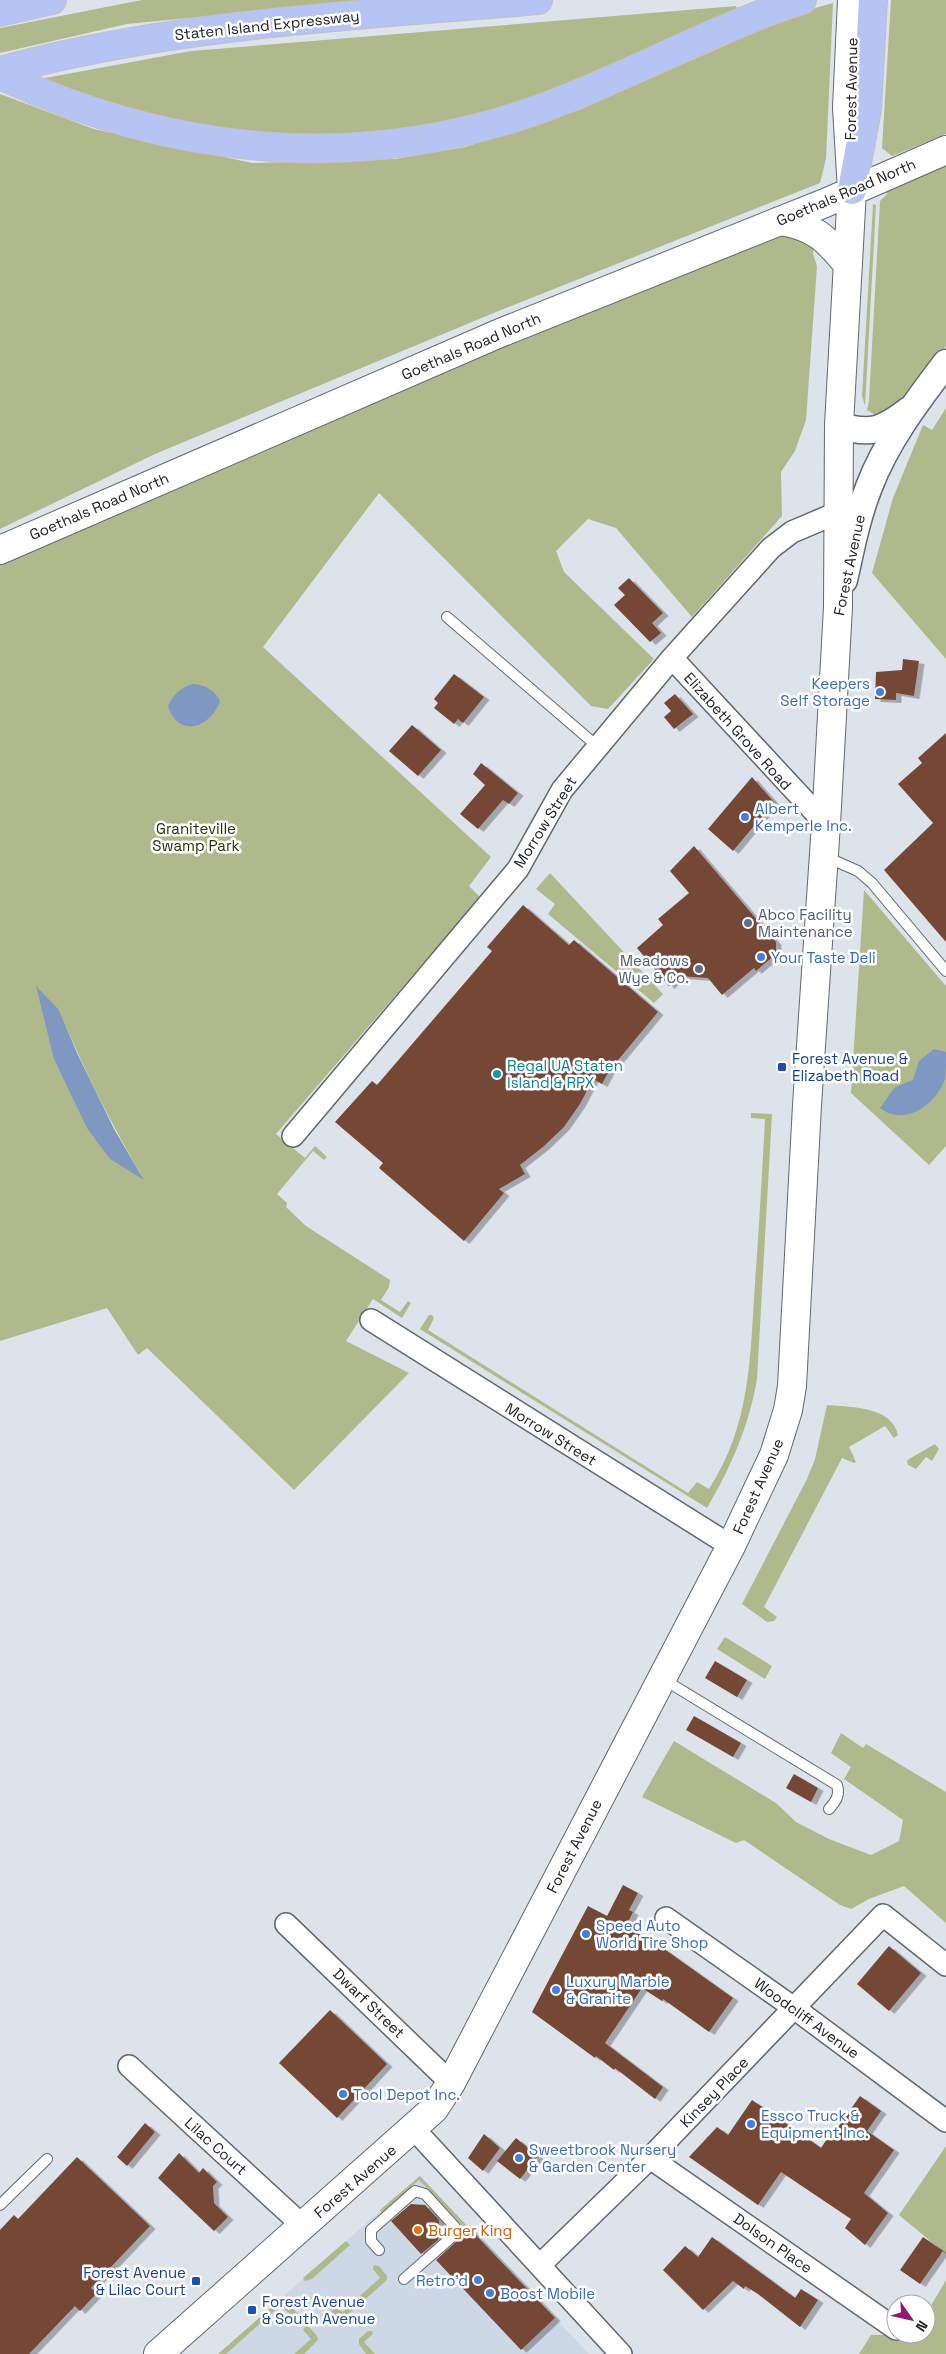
<svg xmlns="http://www.w3.org/2000/svg" width="946" height="2354" font-family="'Space Grotesk',sans-serif">
	<style>
		.built { fill: #ccd8e5 }
		.green { fill: #b0b98b; fill-rule: evenodd }
		.water { fill: #7e98c2 }
		.building { fill: #744734; filter: url(#shadow) }
		.lines { fill: none; stroke-linecap: round; stroke-linejoin: round }
		.service-casing { stroke: #62686e; stroke-width: 12 }
		.minor-casing { stroke: #62686e; stroke-width: 24 }
		.tertiary-casing { stroke: #62686e; stroke-width: 29 }
		.secondary-casing { stroke: #62686e; stroke-width: 30 }
		.motorway-casing { stroke: #c1c1c2; stroke-width: 30 }
		.service { stroke: #fff; stroke-width: 10 }
		.minor { stroke: #fff; stroke-width: 21 }
		.tertiary { stroke: #fff; stroke-width: 26 }
		.secondary { stroke: #fff; stroke-width: 28 }
		.motorway { stroke: #b6c4f3; stroke-width: 28 }
		.shop-dot { fill: #3f7fe0; stroke: #fff; stroke-width: 2 }
		.service-dot { fill: #5c6f8a; stroke: #fff; stroke-width: 2 }
		.transit-dot { fill: #1a4fb4; stroke: #fff; stroke-width: 2 }
		.culture-dot { fill: #0f9aa8; stroke: #fff; stroke-width: 2 }
		.food-dot { fill: #e8710a; stroke: #fff; stroke-width: 2 }
		.labels { text-anchor: middle; dominant-baseline: central; stroke-width: 5; stroke-linejoin: round; paint-order: stroke }
		.street-label { font-size: 15px; fill: #202225; stroke: #fff }
		.shop-label { font-size: 15px; fill: #366cbe; stroke: #fff; text-anchor: start }
		.park-label { font-size: 15px; fill: #2b3008; stroke: #fff }
		.service-label { font-size: 15px; fill: #4e5e75; stroke: #fff; text-anchor: start }
		.transit-label { font-size: 15px; fill: #164399; stroke: #fff; text-anchor: start }
		.culture-label { font-size: 15px; fill: #0d838f; stroke: #fff; text-anchor: start }
		.food-label { font-size: 15px; fill: #c56008; stroke: #fff; text-anchor: start }
	</style>
	<defs>
		<filter id="shadow"><feDropShadow dx="5.5" dy="3" stdDeviation="0" flood-color="#0004"/></filter>
	</defs>
	<rect width="100%" height="100%" fill="#dde3eb"/>
	<path class="built" d="M 420,2176 L 589,2354 L 218,2354 Z"/>
	<path class="green" d="M 142,0 L 375,0 L 127,24 L 0,53 L 0,28 Z
		M 891,0 L 946,0 L 946,134 L 892,156 L 882,148 Z
		M 833,3 L 826,159 L 820,183 L 496,312 L 155,454 L 0,529 L 0,94 L 94,129 L 252,163 L 395,159 L 465,147 L 579,110 L 801,12 Z
		M 736,6 L 739,15 L 565,91 L 463,124 L 262,140 L 115,110 L 40,79 L 191,51 Z
		M 946,164 L 946,346 L 898,409 L 877,416 L 867,410 L 869,401 L 880,201 L 887,194 L 885,188 Z
		M 873,204 L 876,205 L 865,406 L 862,396 Z
		M 777,229 L 814,241 L 813,254 L 817,266 L 806,420 L 795,451 L 781,472 L 782,516 L 692,617 L 616,528 L 588,519 L 556,551 L 564,572 L 654,659 L 608,709 L 591,706 L 379,493 L 263,647 L 491,857 L 469,886 L 480,897 L 276,1134 L 305,1158 L 315,1146 L 327,1157 L 324,1160 L 313,1151 L 277,1194 L 287,1203 L 286,1207 L 306,1226 L 390,1280 L 389,1287 L 381,1300 L 400,1312 L 408,1301 L 411,1303 L 402,1318 L 373,1299 L 346,1341 L 409,1373 L 294,1490 L 147,1348 L 138,1355 L 107,1308 L 0,1341 L 0,561 ZM 59,1010 C 83,1068 111,1124 143,1178 L 54,1059 Z
		M 946,408 L 946,659 L 872,573 L 893,498 L 923,425 L 932,430 Z
		M 550,873 L 663,994 L 654,1003 L 548,914 L 555,904 L 536,889 Z
		M 864,890 L 946,986 L 946,1146 L 929,1165 L 851,1093 Z
		M 751,1113 L 772,1114 L 757,1379 C 749,1426 731,1467 707,1508 L 420,1329 L 429,1315 L 432,1315 L 434,1318 L 428,1330 L 688,1493 L 697,1482 L 709,1489 C 751,1424 750,1357 755,1283 C 759,1229 762,1174 765,1119 L 751,1118 Z
		M 827,1405 C 850,1407 892,1406 898,1435 L 894,1438 L 885,1426 L 849,1447 L 856,1462 L 854,1463 L 842,1458 L 764,1607 L 777,1617 L 774,1621 L 767,1622 L 742,1604 L 807,1479 L 815,1459 Z
		M 935,1444 L 939,1449 L 932,1461 L 926,1457 L 916,1469 L 908,1465 L 907,1461 L 909,1459 Z
		M 725,1637 L 772,1666 L 765,1679 L 717,1649 Z
		M 841,1733 L 863,1748 L 866,1744 L 946,1792 L 946,1923 L 904,1886 L 869,1899 L 851,1909 L 840,1905 L 744,1840 L 736,1843 L 642,1797 L 674,1741 L 776,1803 L 796,1822 L 829,1839 L 871,1855 L 899,1841 L 903,1820 L 844,1779 L 851,1767 L 831,1753 Z
		M 946,2146 L 946,2254 L 899,2215 Z
		M 420,2176 L 467,2226 L 465,2228 L 419,2180 L 382,2213 L 380,2210 Z
		M 346,2241 L 350,2245 L 312,2279 L 305,2281 L 303,2278 Z
		M 374,2265 L 379,2266 L 387,2276 L 387,2280 L 344,2318 L 338,2319 L 323,2301 L 325,2299 L 330,2304 L 332,2302 L 342,2312 L 380,2278 L 373,2269 Z
		M 946,2280 L 946,2354 L 859,2354 L 871,2335 L 926,2334 L 926,2314 Z
		M 283,2297 L 317,2336 L 318,2340 L 304,2354 L 294,2354 L 311,2339 L 303,2330 L 305,2327 L 294,2314 L 291,2316 L 281,2305 L 226,2354 L 218,2354 Z
		M 368,2331 L 372,2331 L 373,2334 L 364,2342 L 375,2354 L 366,2354 L 359,2344 L 359,2339 Z"/>
	<path class="water" d="M 193,684 C 205,685 216,690 220,702 C 209,729 178,738 168,706 C 174,694 180,688 193,684 Z
		M 36,986 L 59,1010 L 77,1053 L 114,1129 L 144,1180 L 110,1159 L 87,1128 L 54,1059 Z
		M 934,1049 L 946,1052 C 946,1060 946,1071 945,1079 C 936,1105 904,1127 880,1108 L 895,1087 L 913,1080 L 919,1061 Z"/>
	<path class="building" d="M 629,578 L 663,613 L 652,623 L 661,633 L 650,642 L 614,605 L 625,595 L 618,588 Z
		M 903,659 L 919,661 L 914,696 L 896,693 L 896,700 L 875,699 L 876,672 L 902,670 Z
		M 454,674 L 484,697 L 463,723 L 458,719 L 454,724 L 434,708 L 438,703 L 434,699 Z
		M 675,694 L 693,714 L 674,729 L 664,717 L 671,711 L 664,703 Z
		M 412,725 L 441,750 L 418,776 L 389,751 Z
		M 946,733 L 946,942 L 884,870 L 933,823 L 898,784 L 922,763 L 918,758 Z
		M 481,763 L 518,793 L 509,804 L 503,800 L 478,829 L 460,814 L 485,785 L 473,774 Z
		M 752,777 L 774,802 L 733,851 L 708,829 Z
		M 694,846 L 776,942 L 776,954 L 756,971 L 754,968 L 722,995 L 708,978 L 679,976 L 669,986 L 637,948 L 663,925 L 658,919 L 689,893 L 670,871 Z
		M 523,905 L 569,945 L 574,940 L 658,1012 L 609,1071 L 602,1084 L 593,1079 L 580,1104 L 564,1127 L 543,1147 L 520,1165 L 525,1174 L 499,1189 L 504,1193 L 464,1241 L 379,1168 L 383,1163 L 335,1122 L 372,1081 L 377,1085 L 492,951 L 487,947 Z
		M 715,1661 L 747,1680 L 737,1697 L 705,1678 Z
		M 694,1716 L 741,1743 L 733,1757 L 686,1730 Z
		M 794,1774 L 818,1788 L 811,1802 L 786,1788 Z
		M 623,1885 L 638,1893 L 629,1910 L 633,1912 L 626,1926 L 667,1951 L 733,1998 L 709,2032 L 663,1999 L 662,2001 L 642,1988 L 605,2043 L 663,2087 L 655,2099 L 615,2068 L 614,2070 L 596,2056 L 595,2058 L 532,2012 L 588,1906 L 607,1916 Z
		M 889,1946 L 921,1973 L 889,2011 L 857,1984 Z
		M 330,2010 L 387,2064 L 337,2118 L 279,2063 Z
		M 860,2096 L 881,2111 L 867,2131 L 894,2150 L 864,2193 L 888,2213 L 865,2245 L 845,2228 L 851,2219 L 781,2172 L 758,2205 L 689,2157 L 717,2127 L 728,2135 L 752,2100 L 821,2148 L 829,2136 L 831,2137 Z
		M 145,2123 L 155,2132 L 127,2166 L 117,2157 Z
		M 484,2134 L 500,2148 L 483,2171 L 468,2158 Z
		M 516,2138 L 538,2156 L 520,2179 L 497,2161 Z
		M 179,2153 L 199,2173 L 203,2168 L 217,2182 L 213,2186 L 214,2203 L 228,2217 L 214,2231 L 158,2178 Z
		M 77,2157 L 150,2226 L 91,2288 L 97,2293 L 80,2311 L 75,2306 L 29,2354 L 0,2354 L 0,2230 L 14,2215 L 18,2219 Z
		M 411,2204 L 425,2205 L 439,2220 L 438,2240 L 421,2254 L 391,2221 Z
		M 470,2229 L 555,2318 L 521,2350 L 436,2260 Z
		M 712,2237 L 795,2298 L 801,2289 L 818,2300 L 800,2327 L 758,2294 L 745,2286 L 744,2289 L 733,2281 L 703,2310 L 663,2270 L 685,2246 L 698,2257 Z
		M 923,2237 L 943,2251 L 920,2284 L 900,2270 Z"/>
	<g class="lines">
		<defs>
			<path id="service" d="M 447,617 L 597,746
				M 826,857 L 858,871 L 872,883 L 946,971
				M 663,1679 L 837,1785 C 840,1796 836,1801 829,1809
				M 0,2205 L 47,2159
				M 379,2250 L 371,2241 L 371,2230 L 415,2191 L 425,2194 L 455,2227 L 453,2236 L 404,2279"/>
			<path id="minor" d="M 672,658 L 826,824
				M 293,1136 L 518,869 L 562,790 L 672,658 L 771,548 L 792,532 L 839,512
				M 371,1320 L 731,1546
				M 666,1918 L 794,2008 L 946,2121
				M 286,1924 L 451,2083
				M 129,2066 L 303,2226
				M 414,2129 L 621,2354
				M 650,2158 L 896,2329
				M 540,2265 L 650,2158 L 883,1915 L 946,1965"/>
			<path id="tertiary" d="M 839,425 C 870,436 883,430 909,410
				M 844,580 C 851,549 857,517 869,487 C 886,442 917,401 946,363"/>
			<path id="secondary" d="M 779,221 C 814,226 826,238 848,265
				M 0,550 L 500,333 L 825,203 L 946,150
				M 158,2354 L 434,2109 L 451,2083 L 731,1546 L 774,1455 L 788,1410 L 792,1386 L 807,1105 L 826,824 L 838,607 L 839,425 L 852,190 L 847,108 L 852,0"/>
			<path id="motorway" d="M 0,12 L 52,0
				M 0,71 C 175,23 358,16 538,0
				M 0,75 C 173,155 356,174 537,110 C 627,78 711,29 802,0
				M 852,190 L 867,109 L 873,0"/>
		</defs>
		<use href="#service" class="service-casing"/>
		<use href="#minor" class="minor-casing"/>
		<use href="#tertiary" class="tertiary-casing"/>
		<use href="#secondary" class="secondary-casing"/>
		<use href="#motorway" class="motorway-casing"/>
		<use href="#service" class="service"/>
		<use href="#minor" class="minor"/>
		<use href="#tertiary" class="tertiary"/>
		<use href="#secondary" class="secondary"/>
		<use href="#motorway" class="motorway"/>
	</g>
	<g class="shop-dot">
		<circle cx="880" cy="692" r="5"/>
		<circle cx="745" cy="817" r="5"/>
		<circle cx="761" cy="957" r="5"/>
		<circle cx="586" cy="1934" r="5"/>
		<circle cx="556" cy="1990" r="5"/>
		<circle cx="343" cy="2094" r="5"/>
		<circle cx="751" cy="2124" r="5"/>
		<circle cx="519" cy="2158" r="5"/>
		<circle cx="478" cy="2280" r="5"/>
		<circle cx="490" cy="2293" r="5"/>
	</g>
	<g class="service-dot">
		<circle cx="748" cy="923" r="5"/>
		<circle cx="699" cy="969" r="5"/>
	</g>
	<g class="transit-dot">
		<rect x="777" y="1062" width="10" height="10" rx="2.5"/>
		<rect x="191" y="2276" width="10" height="10" rx="2.5"/>
		<rect x="247" y="2305" width="10" height="10" rx="2.5"/>
	</g>
	<circle class="culture-dot" cx="497" cy="1074" r="5"/>
	<circle class="food-dot" cx="418" cy="2230" r="5"/>
	<g class="labels">
		<g class="street-label">
			<text transform="translate(267 25) rotate(-6)">Staten Island Expressway</text>
			<text transform="translate(851 89) rotate(-89)">Forest Avenue</text>
			<text transform="translate(846 192) rotate(-23)">Goethals Road North</text>
			<text transform="translate(471 346) rotate(-23)">Goethals Road North</text>
			<text transform="translate(99 506) rotate(-23)">Goethals Road North</text>
			<text transform="translate(849 565) rotate(-78)">Forest Avenue</text>
			<text transform="translate(738 731) rotate(48)">Elizabeth Grove Road</text>
			<text transform="translate(545 822) rotate(-58)">Morrow Street</text>
			<text transform="translate(551 1434) rotate(32)">Morrow Street</text>
			<text transform="translate(758 1486) rotate(-66)">Forest Avenue</text>
			<text transform="translate(574 1846) rotate(-63)">Forest Avenue</text>
			<text transform="translate(369 2003) rotate(44)">Dwarf Street</text>
			<text transform="translate(807 2018) rotate(36)">Woodcliff Avenue</text>
			<text transform="translate(714 2092) rotate(-46)">Kinsey Place</text>
			<text transform="translate(216 2146) rotate(42)">Lilac Court</text>
			<text transform="translate(355 2181) rotate(-41)">Forest Avenue</text>
			<text transform="translate(773 2243) rotate(35)">Dolson Place</text>
		</g>
		<g class="shop-label">
			<text x="870" y="683" text-anchor="end">Keepers<tspan x="870" dy="17">Self Storage</tspan></text>
			<text x="755" y="808">Albert<tspan x="755" dy="17">Kemperle Inc.</tspan></text>
			<text x="771" y="957">Your Taste Deli</text>
			<text x="596" y="1925">Speed Auto<tspan x="596" dy="17">World Tire Shop</tspan></text>
			<text x="566" y="1981">Luxury Marble<tspan x="566" dy="17">&amp; Granite</tspan></text>
			<text x="353" y="2094">Tool Depot Inc.</text>
			<text x="761" y="2115">Essco Truck &amp;<tspan x="761" dy="17">Equipment Inc.</tspan></text>
			<text x="529" y="2149">Sweetbrook Nursery<tspan x="529" dy="17">&amp; Garden Center</tspan></text>
			<text x="468" y="2280" text-anchor="end">Retro'd</text>
			<text x="500" y="2293">Boost Mobile</text>
		</g>
		<g class="park-label">
			<text x="196" y="828">Graniteville<tspan x="196" dy="17">Swamp Park</tspan></text>
		</g>
		<g class="service-label">
			<text x="758" y="914">Abco Facility<tspan x="758" dy="17">Maintenance</tspan></text>
			<text x="689" y="960" text-anchor="end">Meadows<tspan x="689" dy="17">Wye &amp; Co.</tspan></text>
		</g>
		<g class="transit-label">
			<text x="792" y="1058">Forest Avenue &amp;<tspan x="792" dy="17">Elizabeth Road</tspan></text>
			<text x="186" y="2272" text-anchor="end">Forest Avenue<tspan x="186" dy="17">&amp; Lilac Court</tspan></text>
			<text x="262" y="2301">Forest Avenue<tspan x="262" dy="17">&amp; South Avenue</tspan></text>
		</g>
		<g class="culture-label">
			<text x="507" y="1065">Regal UA Staten<tspan x="507" dy="17">Island &amp; RPX</tspan></text>
		</g>
		<g class="food-label">
			<text x="428" y="2230">Burger King</text>
		</g>
	</g>
	<g transform="translate(911 2319) rotate(124)"><circle r="24" fill="#ffffff" stroke="#a6a7a8"/>
	<path d="M0-4L9 19L0 12L-9 19Z" fill="#931874"/>
	<text y="-8" font-size="14" font-weight="bold" text-anchor="middle" fill="#202225">N</text>
	</g>
</svg>
